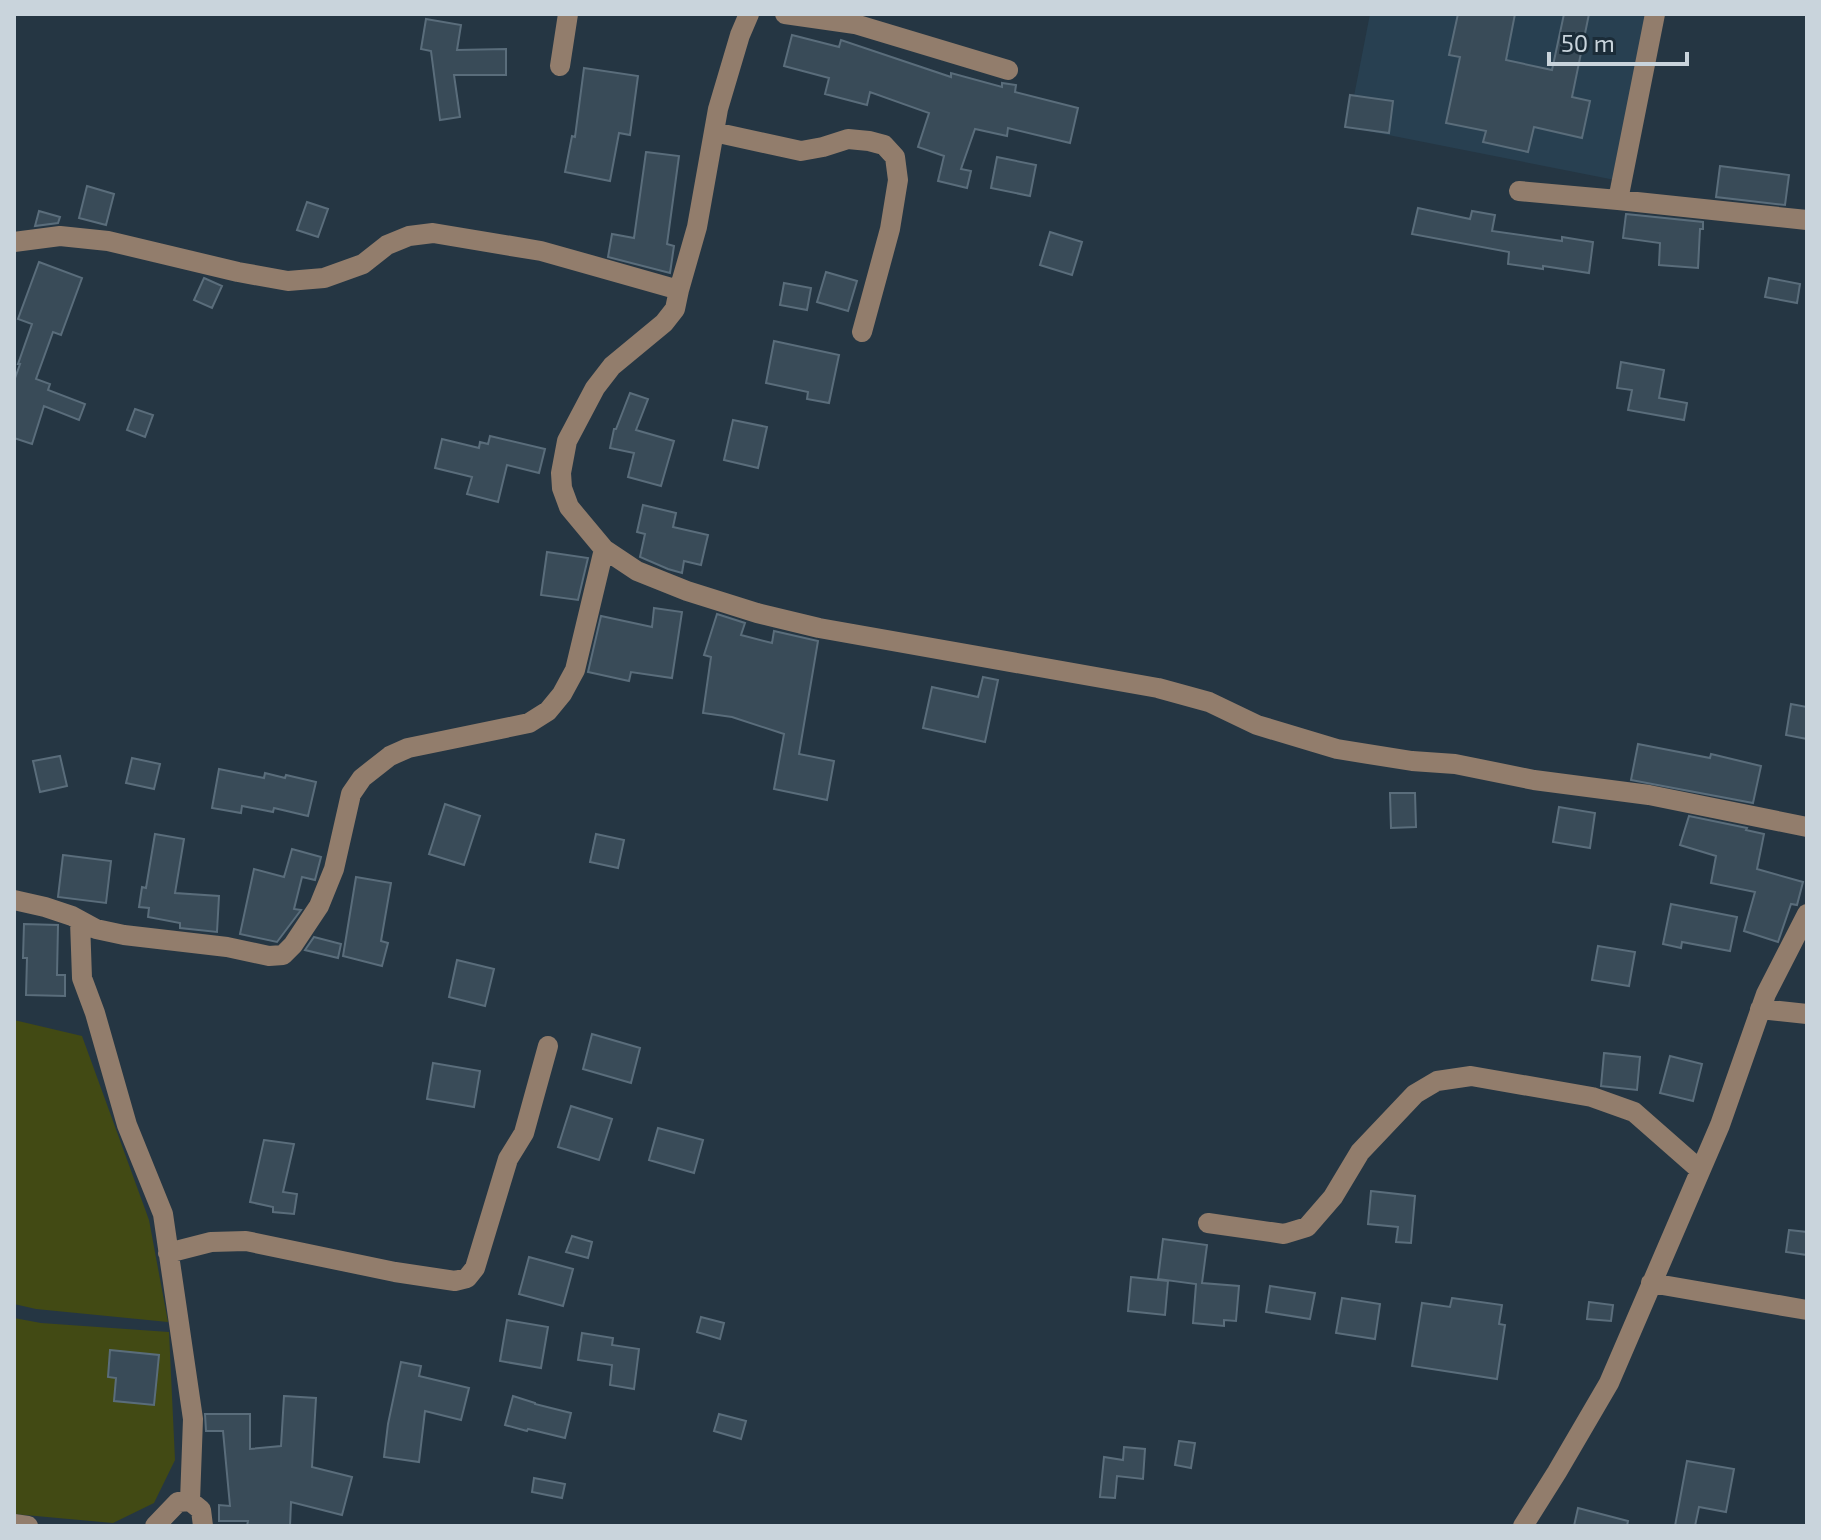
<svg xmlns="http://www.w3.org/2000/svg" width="1821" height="1540" font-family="'Exo 2',sans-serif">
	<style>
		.built { fill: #284051 }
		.green { fill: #424a14 }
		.building { fill: #394b58; stroke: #5a6d7b; stroke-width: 2 }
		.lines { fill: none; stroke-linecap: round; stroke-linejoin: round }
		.minor { stroke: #927d6c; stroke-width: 20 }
	</style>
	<rect width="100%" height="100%" fill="#253643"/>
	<path class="built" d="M 1370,14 L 1648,14 L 1615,180 L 1348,127 Z"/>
	<path class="green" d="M 14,1020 L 82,1036 L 149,1220 L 168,1322 L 36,1309 L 14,1304 Z
		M 14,1318 L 41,1323 L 169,1332 L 175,1460 L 154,1503 L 113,1523 L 14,1514 Z"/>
	<path class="building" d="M 1458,14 L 1515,14 L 1506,60 L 1552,70 L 1564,14 L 1589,14 L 1572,97 L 1590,101 L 1582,138 L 1534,127 L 1528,152 L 1483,142 L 1486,131 L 1446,123 L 1460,57 L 1449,55 Z
		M 426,19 L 461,25 L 457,50 L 506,49 L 506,75 L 454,75 L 460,117 L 440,120 L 431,51 L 421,49 Z
		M 792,35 L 839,47 L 841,40 L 951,77 L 951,73 L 1002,87 L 1002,83 L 1016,85 L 1015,92 L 1078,108 L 1070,143 L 1008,128 L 1007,136 L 975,129 L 961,169 L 971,171 L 967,188 L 938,181 L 944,156 L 918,147 L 929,113 L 870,92 L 867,105 L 825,94 L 829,78 L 784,66 Z
		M 584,68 L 638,76 L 630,135 L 619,133 L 610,181 L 565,172 L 572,136 L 575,137 Z
		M 1350,95 L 1393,101 L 1389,133 L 1345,127 Z
		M 646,152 L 679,156 L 667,244 L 674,246 L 670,273 L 608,257 L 612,234 L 634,238 Z
		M 997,157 L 1036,165 L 1030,196 L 991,188 Z
		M 1720,166 L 1789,175 L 1785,205 L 1716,197 Z
		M 87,186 L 114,194 L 106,225 L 79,218 Z
		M 307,202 L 328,209 L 318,237 L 297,230 Z
		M 1418,208 L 1470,219 L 1472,211 L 1495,215 L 1492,231 L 1562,241 L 1562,237 L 1593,242 L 1589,273 L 1543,266 L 1543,269 L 1508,264 L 1509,252 L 1412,234 Z
		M 39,211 L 60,217 L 58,223 L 35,226 Z
		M 1626,214 L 1703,222 L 1703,229 L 1700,229 L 1698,268 L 1659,265 L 1660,243 L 1623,238 Z
		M 1050,232 L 1082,242 L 1072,275 L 1040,265 Z
		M 39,262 L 82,278 L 61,335 L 53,332 L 36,379 L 50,384 L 48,390 L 85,404 L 79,420 L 44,406 L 32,444 L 14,438 L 14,381 L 20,364 L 18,364 L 32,324 L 18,319 Z
		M 826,272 L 857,281 L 848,311 L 817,302 Z
		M 204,278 L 222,286 L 212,308 L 194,300 Z
		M 1769,278 L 1800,284 L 1797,303 L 1765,297 Z
		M 784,283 L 811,288 L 807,310 L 780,305 Z
		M 774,341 L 839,355 L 829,403 L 807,399 L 808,392 L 766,383 Z
		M 1621,362 L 1664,370 L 1659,398 L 1687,403 L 1684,420 L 1628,410 L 1632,390 L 1617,388 Z
		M 630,393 L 648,399 L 636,430 L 674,441 L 661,486 L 628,477 L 634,453 L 610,448 L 614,429 L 616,429 Z
		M 135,409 L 153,415 L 145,437 L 127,430 Z
		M 733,420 L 767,427 L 758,468 L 724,460 Z
		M 490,436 L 545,449 L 539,473 L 507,465 L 498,502 L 467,494 L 472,477 L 435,468 L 442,439 L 479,448 L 480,442 L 488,444 Z
		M 643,505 L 676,513 L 673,527 L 708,535 L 701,565 L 684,561 L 682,573 L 668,569 L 640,557 L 645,534 L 637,532 Z
		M 547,552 L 588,558 L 578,600 L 541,595 Z
		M 654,608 L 682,612 L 672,678 L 631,672 L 629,681 L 588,672 L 601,616 L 652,627 Z
		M 717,614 L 745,623 L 741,635 L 772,643 L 774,631 L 818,641 L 799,754 L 834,761 L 827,800 L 774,789 L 784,734 L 732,717 L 703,713 L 711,657 L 704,655 Z
		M 983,677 L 998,680 L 985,742 L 923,728 L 932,687 L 978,697 Z
		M 1791,704 L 1807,707 L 1807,739 L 1786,735 Z
		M 1638,744 L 1710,758 L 1711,754 L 1761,766 L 1753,803 L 1631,780 Z
		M 60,756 L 67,786 L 40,792 L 33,761 Z
		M 132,758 L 160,764 L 154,789 L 126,783 Z
		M 219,769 L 264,778 L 265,773 L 285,778 L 286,775 L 316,782 L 308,816 L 274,808 L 273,812 L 242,806 L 241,813 L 212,808 Z
		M 1390,793 L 1415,793 L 1416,827 L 1391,828 Z
		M 445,804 L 480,816 L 464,865 L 429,854 Z
		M 1559,807 L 1595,813 L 1590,848 L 1553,842 Z
		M 1689,816 L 1747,828 L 1746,830 L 1764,834 L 1757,869 L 1803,882 L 1797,905 L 1791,904 L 1778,942 L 1744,931 L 1755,892 L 1711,883 L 1716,856 L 1680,845 Z
		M 155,834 L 184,839 L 175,893 L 219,896 L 217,932 L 180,928 L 180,923 L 148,917 L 149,908 L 139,907 L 142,887 L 146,888 Z
		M 596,834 L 624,840 L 618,868 L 590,862 Z
		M 292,849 L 321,857 L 315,880 L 302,877 L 294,909 L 301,910 L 277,942 L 240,934 L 254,869 L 284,877 Z
		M 63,855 L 111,861 L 106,903 L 58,897 Z
		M 356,877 L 391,883 L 381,941 L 388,943 L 382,966 L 343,956 Z
		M 1671,904 L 1737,917 L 1730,951 L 1682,942 L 1681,948 L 1663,944 Z
		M 24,924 L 58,925 L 57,975 L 65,975 L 65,996 L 26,995 L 27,958 L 23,958 Z
		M 314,937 L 341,944 L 338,958 L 305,950 Z
		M 1598,946 L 1635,952 L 1629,986 L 1592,980 Z
		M 457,960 L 494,969 L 485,1006 L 449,997 Z
		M 592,1034 L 640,1048 L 631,1083 L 583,1069 Z
		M 1604,1053 L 1640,1057 L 1637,1090 L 1601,1086 Z
		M 1670,1056 L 1702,1064 L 1693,1101 L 1660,1093 Z
		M 433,1063 L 480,1071 L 474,1107 L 427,1099 Z
		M 571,1106 L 612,1119 L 599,1160 L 558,1147 Z
		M 658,1128 L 703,1140 L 694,1173 L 649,1160 Z
		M 264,1140 L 294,1144 L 283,1192 L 297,1194 L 294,1214 L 273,1212 L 273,1207 L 250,1202 Z
		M 1371,1191 L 1415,1196 L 1411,1243 L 1396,1242 L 1398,1227 L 1368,1224 Z
		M 1789,1230 L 1807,1232 L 1807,1255 L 1786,1252 Z
		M 572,1236 L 592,1242 L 588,1258 L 566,1252 Z
		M 1163,1239 L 1207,1245 L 1202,1283 L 1239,1286 L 1236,1321 L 1224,1320 L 1224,1326 L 1193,1323 L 1196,1284 L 1158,1279 Z
		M 529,1257 L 573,1269 L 563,1306 L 519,1294 Z
		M 1131,1277 L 1168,1281 L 1165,1315 L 1128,1311 Z
		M 1270,1286 L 1315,1293 L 1310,1319 L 1266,1312 Z
		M 1342,1298 L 1380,1304 L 1375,1339 L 1336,1333 Z
		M 1452,1298 L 1502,1305 L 1499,1324 L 1505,1325 L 1497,1379 L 1412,1366 L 1422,1303 L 1450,1307 Z
		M 1589,1302 L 1613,1305 L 1611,1321 L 1587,1319 Z
		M 701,1317 L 724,1323 L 720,1339 L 697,1332 Z
		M 507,1320 L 548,1327 L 541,1368 L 500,1361 Z
		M 582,1333 L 613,1338 L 612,1345 L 639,1349 L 634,1389 L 610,1385 L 612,1365 L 578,1360 Z
		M 110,1350 L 159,1355 L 154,1405 L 114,1401 L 116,1378 L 108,1377 Z
		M 401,1362 L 421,1366 L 419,1376 L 469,1388 L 461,1420 L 425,1411 L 419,1462 L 384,1457 L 388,1424 Z
		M 284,1396 L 316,1398 L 312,1467 L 352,1477 L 342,1515 L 291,1502 L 290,1526 L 247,1526 L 248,1521 L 219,1521 L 219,1505 L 230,1506 L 223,1431 L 206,1431 L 205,1414 L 250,1414 L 250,1449 L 281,1446 Z
		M 513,1396 L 535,1403 L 535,1404 L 571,1413 L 565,1438 L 528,1429 L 527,1431 L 505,1425 Z
		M 719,1414 L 746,1421 L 741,1439 L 714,1431 Z
		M 1179,1441 L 1195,1443 L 1191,1468 L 1175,1465 Z
		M 1124,1447 L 1145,1449 L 1143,1479 L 1117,1476 L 1115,1498 L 1100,1497 L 1104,1457 L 1123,1460 Z
		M 1687,1461 L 1734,1469 L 1726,1512 L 1699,1507 L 1695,1526 L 1675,1526 Z
		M 534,1478 L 565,1484 L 562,1498 L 532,1492 Z
		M 1578,1508 L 1628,1521 L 1627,1526 L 1574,1526 Z"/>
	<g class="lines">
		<path class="minor" d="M 749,14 L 740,35 L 718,109 L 697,227 L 679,290 L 675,309 L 664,323 L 612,366 L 595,388 L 567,441 L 561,473 L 562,488 L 569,507 L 604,549 L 637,571 L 687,591 L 757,613 L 819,628 L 1158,688 L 1209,702 L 1257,725 L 1337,749 L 1412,761 L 1455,764 L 1534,780 L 1649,795 L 1807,827
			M 785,14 L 855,24 L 1008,70
			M 560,66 L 568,14
			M 714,132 L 801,151 L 823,147 L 848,139 L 869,141 L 884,145 L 895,157 L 898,180 L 890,229 L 862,332
			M 1519,191 L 1618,200 L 1807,220
			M 1618,200 L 1655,14
			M 14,242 L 60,236 L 108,241 L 238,272 L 288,281 L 324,278 L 363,264 L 387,245 L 409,236 L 433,233 L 541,251 L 679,290
			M 14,900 L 45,907 L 72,916 L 96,929 L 124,935 L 227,947 L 269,956 L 283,955 L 293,945 L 319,906 L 334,869 L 351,794 L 362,778 L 390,756 L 408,748 L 529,723 L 548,711 L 562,694 L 575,670 L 604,549
			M 80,921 L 82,978 L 95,1013 L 127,1125 L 163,1214 L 193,1419 L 190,1501
			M 1760,1009 L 1807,1014
			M 1208,1223 L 1284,1234 L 1307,1227 L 1333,1197 L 1360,1152 L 1415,1094 L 1437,1081 L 1471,1076 L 1592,1097 L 1634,1112 L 1700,1170
			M 168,1253 L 211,1242 L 246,1241 L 395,1272 L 455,1281 L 467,1278 L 475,1268 L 508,1159 L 524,1133 L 548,1046
			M 1651,1283 L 1807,1310
			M 14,1524 L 28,1526
			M 155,1526 L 178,1502 L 190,1501 L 201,1510 L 203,1526
			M 1523,1526 L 1557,1472 L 1609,1383 L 1720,1125 L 1766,994 L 1807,914"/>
	</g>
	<rect width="1821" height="1540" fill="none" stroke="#c9d4dc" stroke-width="32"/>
	<path d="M1549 52v12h138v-12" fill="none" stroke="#c9d4dc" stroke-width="4"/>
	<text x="1561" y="52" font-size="24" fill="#c9d4dc" stroke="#1b2c38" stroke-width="6" paint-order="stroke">50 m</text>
</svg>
